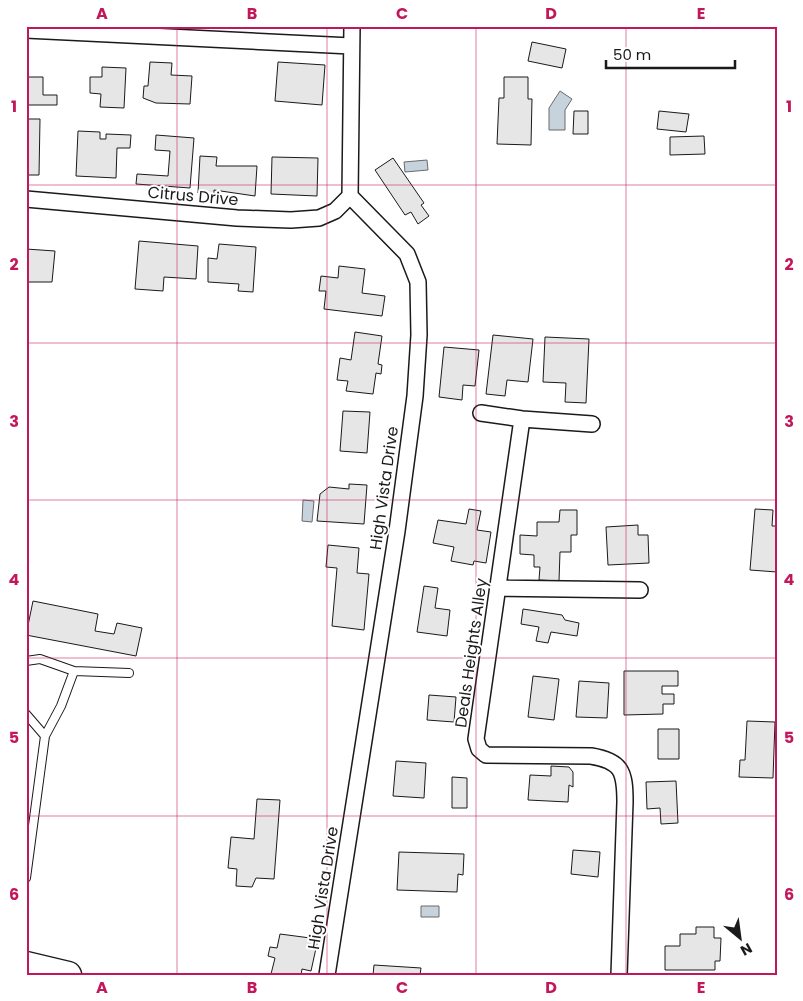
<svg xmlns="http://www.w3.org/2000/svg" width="803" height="1001" font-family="Poppins,sans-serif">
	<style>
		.water { fill: #c6d2dc; stroke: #6a6a6a }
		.building { fill: #e6e6e6; stroke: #1a1a1a }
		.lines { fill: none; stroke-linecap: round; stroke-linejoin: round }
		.service-casing { stroke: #1a1a1a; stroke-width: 10 }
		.minor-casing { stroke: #1a1a1a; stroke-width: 18 }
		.trunk-casing { stroke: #1a1a1a; stroke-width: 29 }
		.service { stroke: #fff; stroke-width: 8 }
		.minor { stroke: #fff; stroke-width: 15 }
		.trunk { stroke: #fff; stroke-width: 26 }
		.grid { fill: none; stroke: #c2185b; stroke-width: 1; stroke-opacity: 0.55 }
		.labels { text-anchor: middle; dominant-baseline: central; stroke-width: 4; stroke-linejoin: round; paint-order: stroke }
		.street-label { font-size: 16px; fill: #1a1a1a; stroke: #fff }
		.neatline { fill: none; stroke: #c2185b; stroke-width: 2 }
		.grid-label { font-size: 16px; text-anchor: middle; font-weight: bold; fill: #c2185b }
	</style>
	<rect width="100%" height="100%" fill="#fff"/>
	<path class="water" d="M 560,91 L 572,99 L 565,110 L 565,130 L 549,130 L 549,108 Z
		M 427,160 L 428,170 L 405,172 L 404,162 Z
		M 303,500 L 314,501 L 312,522 L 302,521 Z
		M 421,906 L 439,906 L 439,917 L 421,917 Z"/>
	<path class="building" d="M 532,42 L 566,49 L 562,68 L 528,61 Z
		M 150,62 L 172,63 L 171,75 L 192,76 L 190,104 L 156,103 L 143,98 L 144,86 L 148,86 Z
		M 278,62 L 325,65 L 322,105 L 275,101 Z
		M 102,67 L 126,68 L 124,108 L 100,107 L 101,94 L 90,93 L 90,77 L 102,77 Z
		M 26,77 L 43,77 L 43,95 L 57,95 L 57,105 L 26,105 Z
		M 504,77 L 528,77 L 528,99 L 532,99 L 531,145 L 497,144 L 499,98 L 504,98 Z
		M 574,111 L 588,111 L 588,134 L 573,134 Z
		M 659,111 L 689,114 L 686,132 L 657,129 Z
		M 26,119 L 40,119 L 39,175 L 26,175 Z
		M 78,131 L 100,132 L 100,139 L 106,139 L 106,134 L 131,135 L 130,148 L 117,148 L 116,178 L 76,176 Z
		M 156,135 L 194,138 L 190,188 L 136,184 L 137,174 L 168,176 L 170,151 L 155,150 Z
		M 704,136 L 705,154 L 670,155 L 670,137 Z
		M 200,156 L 217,157 L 216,166 L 257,166 L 255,196 L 214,190 L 214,194 L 198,193 Z
		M 272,157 L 318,158 L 317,196 L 271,194 Z
		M 393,158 L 424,203 L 421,205 L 429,216 L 418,224 L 411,212 L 405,215 L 375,170 Z
		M 139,241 L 198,246 L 196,279 L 164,277 L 163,291 L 135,289 Z
		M 219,244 L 256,247 L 253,292 L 238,291 L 239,284 L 208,282 L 208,258 L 217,259 Z
		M 26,249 L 55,251 L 52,282 L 26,282 Z
		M 339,266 L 365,269 L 362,293 L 385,296 L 382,316 L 324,309 L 326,291 L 319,291 L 321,276 L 338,278 Z
		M 355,332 L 382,336 L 378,364 L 382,365 L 381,374 L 376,373 L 373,394 L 346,391 L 348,381 L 337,380 L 340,358 L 351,360 Z
		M 493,335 L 533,339 L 528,382 L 507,380 L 505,396 L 486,394 Z
		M 545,337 L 589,339 L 586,403 L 565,402 L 566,383 L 543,382 Z
		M 444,347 L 479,350 L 475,386 L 463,385 L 462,400 L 439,397 Z
		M 343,411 L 370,412 L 367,453 L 340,451 Z
		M 349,484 L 367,485 L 364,524 L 317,521 L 320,494 L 329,487 L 349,489 Z
		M 469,509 L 481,511 L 477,530 L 491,532 L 486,563 L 474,561 L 473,565 L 451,561 L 454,547 L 433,543 L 438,520 L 466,524 Z
		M 755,509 L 773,510 L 772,526 L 777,526 L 777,572 L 750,570 Z
		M 560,510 L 577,510 L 577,535 L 571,535 L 571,552 L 560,552 L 559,581 L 539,580 L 540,567 L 534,567 L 534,555 L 520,554 L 520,535 L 537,536 L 537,522 L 559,522 Z
		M 638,525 L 638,535 L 648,535 L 649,563 L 608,565 L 606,527 Z
		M 328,545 L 359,548 L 357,573 L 369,574 L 364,630 L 332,626 L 337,568 L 326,567 Z
		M 424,586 L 438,588 L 435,608 L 450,610 L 447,636 L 417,632 Z
		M 33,601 L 98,614 L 95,631 L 114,634 L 117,623 L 142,628 L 136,656 L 26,635 Z
		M 523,609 L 562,615 L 565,620 L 579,623 L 577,636 L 551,632 L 548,643 L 536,641 L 539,627 L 521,624 Z
		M 624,671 L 678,671 L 678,686 L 662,686 L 662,694 L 674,694 L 674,704 L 663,704 L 663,714 L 624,715 Z
		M 533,676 L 559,679 L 554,720 L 528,717 Z
		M 579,681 L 609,683 L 607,718 L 576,717 Z
		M 429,695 L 456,697 L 454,722 L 427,720 Z
		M 747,721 L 775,722 L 773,778 L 739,777 L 740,760 L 745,760 Z
		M 658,729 L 679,729 L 679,759 L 658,759 Z
		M 396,761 L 426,763 L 424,798 L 393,796 Z
		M 551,766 L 569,767 L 573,772 L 573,787 L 569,785 L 568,802 L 528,800 L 530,775 L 551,776 Z
		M 452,777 L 467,778 L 467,808 L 452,808 Z
		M 676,781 L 678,823 L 661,824 L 660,808 L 647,809 L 646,782 Z
		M 257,799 L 280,800 L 274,879 L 256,878 L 252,887 L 236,886 L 237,869 L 228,868 L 231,837 L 254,839 Z
		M 573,850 L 600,852 L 598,877 L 571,874 Z
		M 399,852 L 464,854 L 463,875 L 458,874 L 457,892 L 397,890 Z
		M 696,927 L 714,927 L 714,938 L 721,938 L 720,961 L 715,961 L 715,970 L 665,970 L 665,946 L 680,946 L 680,934 L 696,934 Z
		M 280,934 L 318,939 L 311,971 L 302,969 L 301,975 L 271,974 L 275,958 L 268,956 L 270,947 L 277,948 Z
		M 374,965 L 421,968 L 420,975 L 373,975 Z"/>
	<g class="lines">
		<defs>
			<path id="service" d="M 26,661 L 40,659 L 74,671 L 129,673
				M 26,714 L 45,736
				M 26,878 L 45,736 L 61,706 L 74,671"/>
			<path id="minor" d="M 26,30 L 351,46
				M 26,199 L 237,218 L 291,220 L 319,218 L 335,211 L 350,196
				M 481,413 L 522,419 L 592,424
				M 522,419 L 476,739 L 479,749 L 486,755 L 591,756 C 622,761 625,772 625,802 L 619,975
				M 498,588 L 640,590
				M 327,975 L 397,531 L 415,396 L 419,335 L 418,282 L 407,254 L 350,196 L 352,26"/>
			<path id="trunk" d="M 26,965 L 68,975"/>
		</defs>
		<use href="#service" class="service-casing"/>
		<use href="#minor" class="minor-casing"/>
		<use href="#trunk" class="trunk-casing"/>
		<use href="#service" class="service"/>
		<use href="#minor" class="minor"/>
		<use href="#trunk" class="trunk"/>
	</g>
	<path class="grid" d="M 177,26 L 177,975M 327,26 L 327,975M 476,26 L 476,975M 626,26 L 626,975M 26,185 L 777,185M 26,343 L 777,343M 26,500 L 777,500M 26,658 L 777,658M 26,816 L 777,816"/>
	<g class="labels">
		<g class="street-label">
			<text transform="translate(193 196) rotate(5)">Citrus Drive</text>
			<text transform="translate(384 488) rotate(-82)">High Vista Drive</text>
			<text transform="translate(471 653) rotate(-82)">Deals Heights Alley</text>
			<text transform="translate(323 888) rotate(-81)">High Vista Drive</text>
		</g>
	</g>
	<rect width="803" height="1001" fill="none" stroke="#ffffff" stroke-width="55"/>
	<g transform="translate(740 938) rotate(151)" stroke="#ffffff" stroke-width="4" paint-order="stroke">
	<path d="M0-4L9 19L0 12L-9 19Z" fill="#1a1a1a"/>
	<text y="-8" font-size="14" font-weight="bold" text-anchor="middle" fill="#1a1a1a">N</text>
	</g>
	<path d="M606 60v8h129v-8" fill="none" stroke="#1a1a1a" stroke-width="2.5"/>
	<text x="613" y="60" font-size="15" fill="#1a1a1a" stroke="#ffffff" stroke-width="4" paint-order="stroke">50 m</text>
	<rect x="28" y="28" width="748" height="946" class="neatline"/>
	<g class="grid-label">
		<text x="102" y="19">A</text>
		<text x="252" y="19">B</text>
		<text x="402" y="19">C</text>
		<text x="551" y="19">D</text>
		<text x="701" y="19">E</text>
		<text x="14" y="112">1</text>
		<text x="789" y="112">1</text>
		<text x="14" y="270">2</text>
		<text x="789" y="270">2</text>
		<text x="14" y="427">3</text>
		<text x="789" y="427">3</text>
		<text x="14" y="585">4</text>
		<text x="789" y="585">4</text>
		<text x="14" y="743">5</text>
		<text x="789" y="743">5</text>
		<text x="14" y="900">6</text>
		<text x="789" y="900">6</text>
		<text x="102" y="993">A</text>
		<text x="252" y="993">B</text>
		<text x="402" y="993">C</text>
		<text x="551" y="993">D</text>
		<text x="701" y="993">E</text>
	</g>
</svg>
